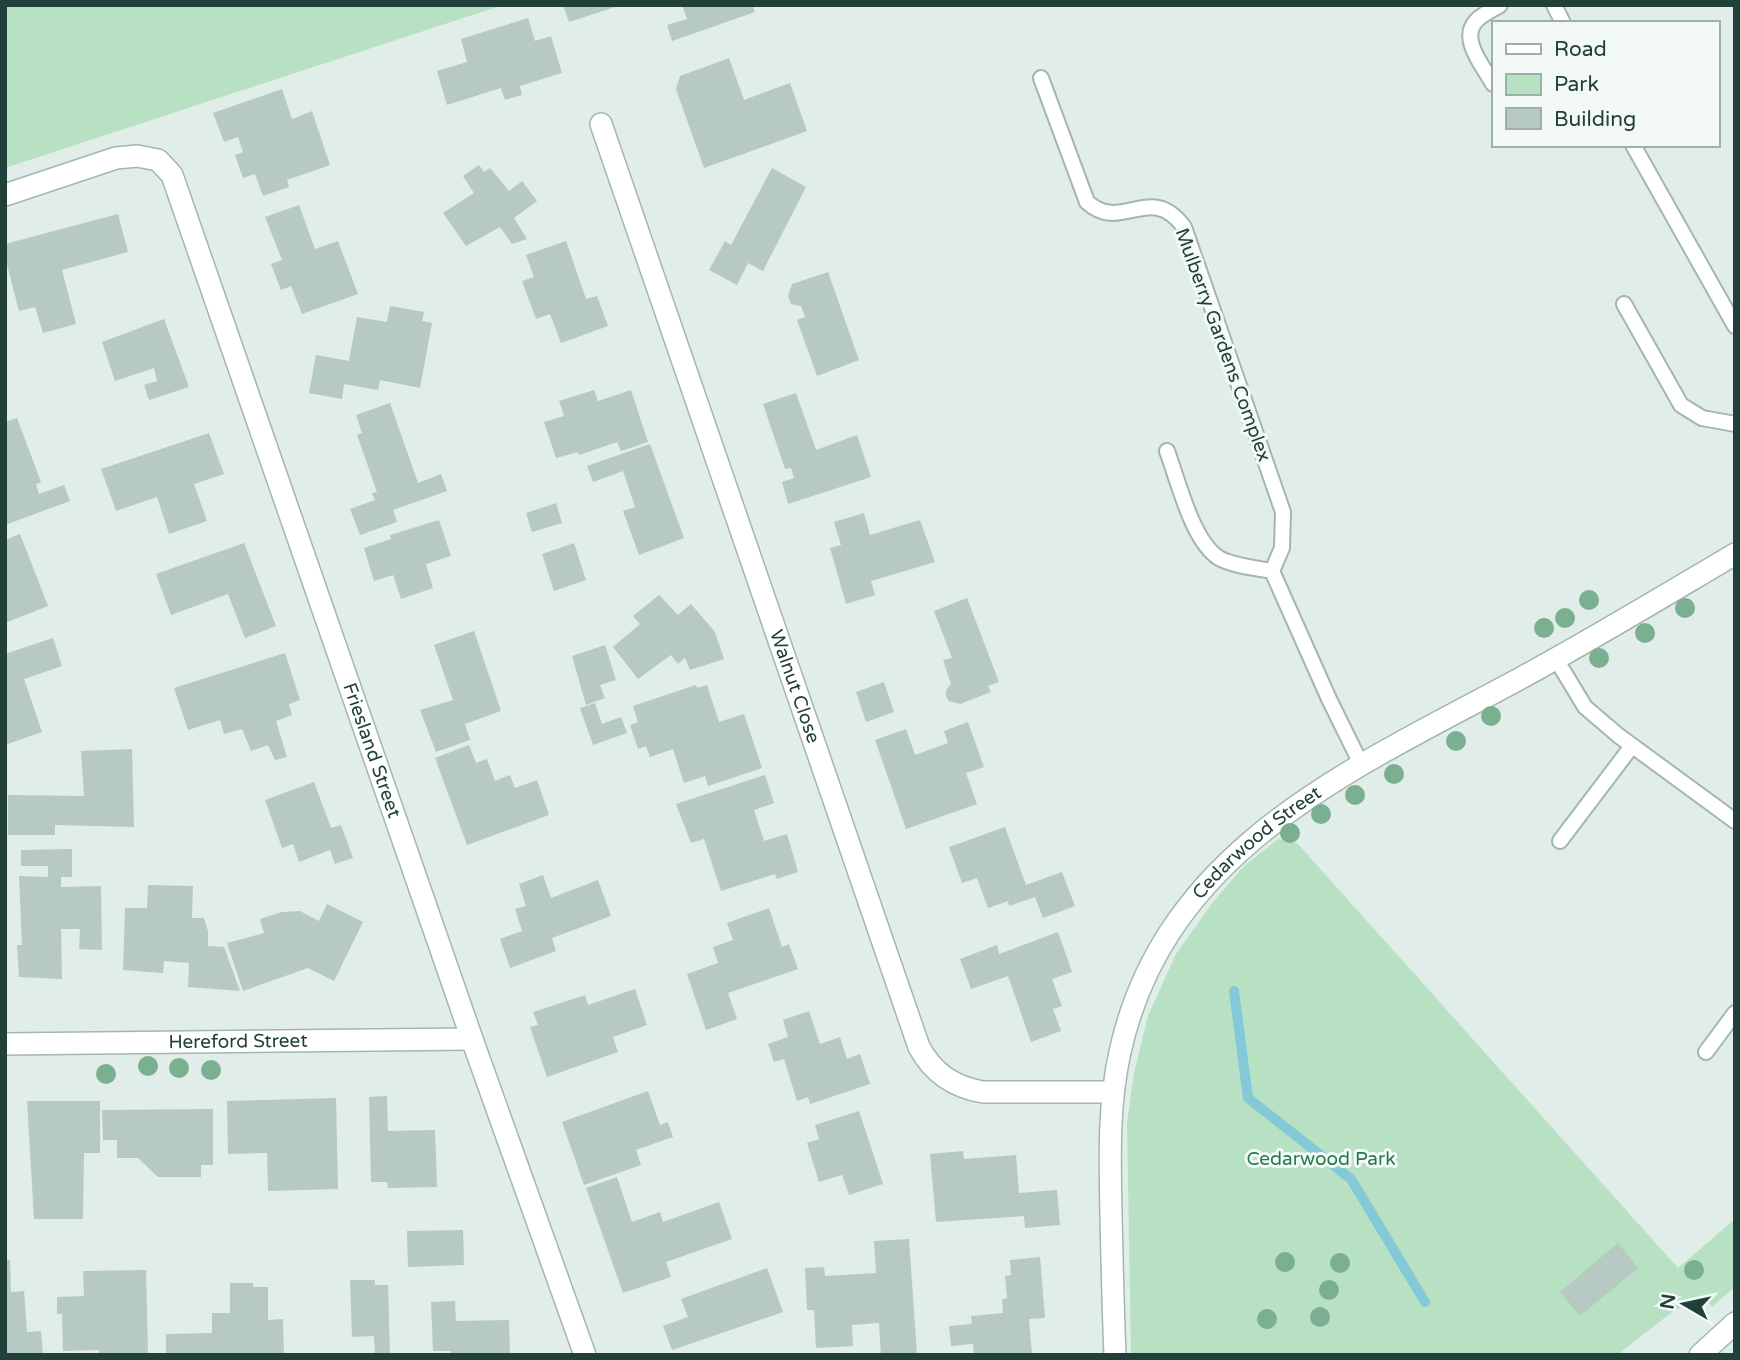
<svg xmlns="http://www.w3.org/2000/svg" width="1740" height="1360" font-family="'Varela Round',sans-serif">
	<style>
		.green { fill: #b8e1c4 }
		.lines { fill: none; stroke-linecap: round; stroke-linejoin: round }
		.stream { stroke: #84c9d8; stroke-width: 10 }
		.building { fill: #b6c9c2 }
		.lane-casing { stroke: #a3b6b0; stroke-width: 18 }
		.street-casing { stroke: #a3b6b0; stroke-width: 24 }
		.secondary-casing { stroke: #9ebab1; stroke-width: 24 }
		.lane { stroke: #fff; stroke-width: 14 }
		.street { stroke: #fff; stroke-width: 21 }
		.secondary { stroke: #fff; stroke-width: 21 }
		.tree { fill: #7aaf91 }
		.labels { text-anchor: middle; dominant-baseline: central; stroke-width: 6; stroke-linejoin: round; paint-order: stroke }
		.street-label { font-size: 19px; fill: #204039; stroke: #f2f9f6 }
		.park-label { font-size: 19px; fill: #257c49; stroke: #f2f9f6 }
	</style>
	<rect width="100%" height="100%" fill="#e1ede8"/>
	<path class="green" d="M 5,5 L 503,5 L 5,168 Z
		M 1278,839 L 1297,843 L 1678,1268 L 1735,1219 L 1735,1287 L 1712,1307 L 1708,1302 L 1676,1309 L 1622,1351 L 1621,1355 L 1131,1355 L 1127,1123 L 1134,1073 L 1148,1016 L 1176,954 L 1213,902 L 1243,867 Z"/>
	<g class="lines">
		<path class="stream" d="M 1234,991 L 1248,1098 L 1351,1179 L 1425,1302"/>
	</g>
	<path class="building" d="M 563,5 L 618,5 L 618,6 L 569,22 Z
		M 682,5 L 752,5 L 755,12 L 672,41 L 667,25 L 687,19 Z
		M 528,18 L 535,41 L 551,36 L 562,73 L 520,86 L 522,95 L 505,100 L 501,88 L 447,105 L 437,71 L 467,62 L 461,39 Z
		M 729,58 L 744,100 L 790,83 L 807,131 L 704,168 L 676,89 L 680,76 Z
		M 282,89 L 292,119 L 312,111 L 330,165 L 287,180 L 289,187 L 263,196 L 255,174 L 243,178 L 235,155 L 243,152 L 238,137 L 224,142 L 213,113 Z
		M 479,165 L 484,172 L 490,168 L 509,191 L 522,181 L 537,201 L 514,218 L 527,239 L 512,244 L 500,227 L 466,246 L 443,213 L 474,193 L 463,176 Z
		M 772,168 L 806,187 L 763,271 L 748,263 L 737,285 L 709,270 L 725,241 L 731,245 Z
		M 299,205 L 315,249 L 338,241 L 358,294 L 302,314 L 291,286 L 281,290 L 271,264 L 282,260 L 265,217 Z
		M 118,214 L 128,252 L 62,270 L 76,324 L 43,333 L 35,307 L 19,311 L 5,257 L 5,244 Z
		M 566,241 L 586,299 L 597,296 L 608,326 L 561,343 L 550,314 L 536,319 L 522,281 L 534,277 L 526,255 Z
		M 828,272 L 859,360 L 817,376 L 797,320 L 805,317 L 801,306 L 791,304 L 788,296 L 792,284 Z
		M 390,306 L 424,312 L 422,321 L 432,323 L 420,388 L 380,380 L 378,390 L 344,384 L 342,399 L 309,393 L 316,355 L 349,361 L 357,317 L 387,322 Z
		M 164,319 L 189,387 L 149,400 L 144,385 L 157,381 L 154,368 L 115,381 L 102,342 Z
		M 594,390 L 598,401 L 631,390 L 648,442 L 621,451 L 617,442 L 579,455 L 578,452 L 556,458 L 544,422 L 564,416 L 559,401 Z
		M 796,393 L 816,450 L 857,435 L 871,477 L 788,504 L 782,482 L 794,478 L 791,468 L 785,469 L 763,404 Z
		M 390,403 L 418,483 L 441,474 L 447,491 L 393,510 L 397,522 L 360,535 L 350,509 L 375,500 L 372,493 L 377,492 L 357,435 L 362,433 L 356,415 Z
		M 17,418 L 41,482 L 36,484 L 39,494 L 64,485 L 70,501 L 5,525 L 5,422 Z
		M 209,433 L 224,474 L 194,484 L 207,521 L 169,534 L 157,497 L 116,511 L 101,469 Z
		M 650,444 L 684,538 L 639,555 L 623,511 L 635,507 L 623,471 L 593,482 L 587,466 Z
		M 556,503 L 562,523 L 532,532 L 526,513 Z
		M 864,513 L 870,535 L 920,520 L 935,562 L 871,581 L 875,595 L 846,604 L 830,548 L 841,545 L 834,522 Z
		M 439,520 L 451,556 L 426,564 L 433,588 L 401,599 L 393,575 L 374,581 L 364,548 L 391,539 L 390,535 Z
		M 20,534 L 48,606 L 5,623 L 5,540 Z
		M 244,543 L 276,626 L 245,638 L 228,594 L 171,615 L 156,574 Z
		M 574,543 L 586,580 L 554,591 L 542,554 Z
		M 659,595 L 678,615 L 691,604 L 715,632 L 724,659 L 690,670 L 685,658 L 678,664 L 671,655 L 638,679 L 613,647 L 640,624 L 633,616 Z
		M 967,598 L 999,682 L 988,686 L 991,692 L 960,704 L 949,701 L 946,696 L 946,690 L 951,684 L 943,660 L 952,658 L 934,611 Z
		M 474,631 L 501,711 L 465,724 L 470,740 L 436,752 L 420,710 L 453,700 L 434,645 Z
		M 53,638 L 62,666 L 24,679 L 42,732 L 5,745 L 5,654 Z
		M 605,645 L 616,680 L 600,685 L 605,698 L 586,705 L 572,656 Z
		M 285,653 L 300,700 L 289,704 L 292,715 L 276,721 L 287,757 L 275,760 L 268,745 L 251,751 L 242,729 L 224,734 L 220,720 L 188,730 L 174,688 Z
		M 884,682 L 894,712 L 866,722 L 856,692 Z
		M 696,685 L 697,688 L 707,685 L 719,722 L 744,714 L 762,768 L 708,786 L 705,776 L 684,783 L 673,749 L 650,757 L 646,746 L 638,749 L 630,725 L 638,722 L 633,706 Z
		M 595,703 L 602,724 L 621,717 L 627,733 L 593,745 L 580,708 Z
		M 968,722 L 984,767 L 966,773 L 977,804 L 906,829 L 875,740 L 906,729 L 915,755 L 948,743 L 944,731 Z
		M 469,745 L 476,763 L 487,759 L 495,781 L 510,775 L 515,788 L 537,780 L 549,815 L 467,845 L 435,758 Z
		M 132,749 L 134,827 L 55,825 L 55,835 L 8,835 L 8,795 L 84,796 L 81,751 Z
		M 765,775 L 774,803 L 754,810 L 764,841 L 787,834 L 798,872 L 777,879 L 775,874 L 721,891 L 704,839 L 691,843 L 676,804 Z
		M 314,782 L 331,828 L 341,825 L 353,858 L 335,864 L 330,850 L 299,862 L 293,844 L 282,848 L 265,800 Z
		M 1005,827 L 1026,885 L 1062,872 L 1075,906 L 1043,918 L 1035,897 L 1009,906 L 1008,901 L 988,908 L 977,878 L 962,883 L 949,847 Z
		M 72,849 L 72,877 L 61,877 L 61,887 L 101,886 L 102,950 L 79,949 L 80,929 L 61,929 L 62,979 L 19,977 L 17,945 L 22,945 L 19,876 L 48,877 L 48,866 L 21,866 L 21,850 Z
		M 543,875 L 551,898 L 598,880 L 611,916 L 552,938 L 556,951 L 510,968 L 500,939 L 522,931 L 515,909 L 526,906 L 519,884 Z
		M 148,885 L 193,886 L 192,918 L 204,918 L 208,931 L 208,946 L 224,947 L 240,991 L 188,987 L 189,963 L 164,961 L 163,973 L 123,970 L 125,908 L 147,908 Z
		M 327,904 L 363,922 L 334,981 L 308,968 L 243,991 L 227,943 L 264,933 L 260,919 L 282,912 L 300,911 L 319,921 Z
		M 769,908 L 782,947 L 789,944 L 798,969 L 728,993 L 737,1019 L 706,1030 L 687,974 L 718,963 L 713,947 L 733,940 L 727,923 Z
		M 1058,932 L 1072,972 L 1052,979 L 1062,1006 L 1053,1009 L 1061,1031 L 1031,1042 L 1008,976 L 971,989 L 960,959 L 997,945 L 999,954 Z
		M 635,989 L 647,1025 L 613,1037 L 618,1052 L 547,1077 L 530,1027 L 538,1025 L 533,1012 L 585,995 L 588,1005 Z
		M 809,1011 L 820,1044 L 840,1037 L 847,1059 L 860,1054 L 870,1084 L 810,1104 L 808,1097 L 797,1101 L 784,1059 L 774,1062 L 768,1044 L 788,1037 L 783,1020 Z
		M 648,1091 L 660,1125 L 668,1122 L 673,1137 L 636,1150 L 641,1165 L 584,1185 L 562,1122 Z
		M 387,1096 L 388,1131 L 435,1130 L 437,1187 L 388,1188 L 387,1182 L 371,1182 L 369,1097 Z
		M 336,1098 L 338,1189 L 268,1191 L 267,1153 L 228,1154 L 227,1101 Z
		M 27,1101 L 100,1101 L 100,1153 L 84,1153 L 83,1219 L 34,1219 Z
		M 213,1109 L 213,1165 L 201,1165 L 201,1177 L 158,1177 L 138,1158 L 117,1158 L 117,1140 L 103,1140 L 102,1110 Z
		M 859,1111 L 883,1184 L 849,1195 L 842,1175 L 819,1182 L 807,1143 L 819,1139 L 815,1125 Z
		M 963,1151 L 964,1159 L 1016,1155 L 1019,1193 L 1057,1190 L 1060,1225 L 1025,1228 L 1024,1216 L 936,1222 L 930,1154 Z
		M 617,1177 L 632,1222 L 660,1212 L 663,1222 L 719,1202 L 732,1239 L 666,1262 L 671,1277 L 623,1293 L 586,1188 Z
		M 463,1230 L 464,1265 L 408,1267 L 407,1231 Z
		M 909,1239 L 917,1355 L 881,1355 L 879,1323 L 852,1325 L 853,1346 L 816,1348 L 814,1310 L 807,1310 L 805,1268 L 824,1267 L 825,1276 L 876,1273 L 874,1241 Z
		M 1618,1243 L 1638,1268 L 1580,1316 L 1560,1292 Z
		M 1040,1257 L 1045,1318 L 1029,1319 L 1032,1355 L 974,1355 L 973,1344 L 951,1346 L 949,1326 L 972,1324 L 971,1316 L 1003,1313 L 1002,1299 L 1007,1298 L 1005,1276 L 1011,1275 L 1010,1260 Z
		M 5,1260 L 10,1260 L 11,1292 L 24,1291 L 27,1332 L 41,1331 L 43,1355 L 5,1355 Z
		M 767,1268 L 783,1312 L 672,1350 L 663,1326 L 688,1317 L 681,1299 Z
		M 146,1270 L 148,1355 L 99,1355 L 99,1350 L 63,1351 L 62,1314 L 57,1314 L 57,1297 L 84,1296 L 83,1271 Z
		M 350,1280 L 375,1280 L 375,1285 L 388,1285 L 390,1355 L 375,1355 L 374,1336 L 352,1337 Z
		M 230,1283 L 253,1283 L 253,1287 L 268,1287 L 268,1320 L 283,1319 L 284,1355 L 166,1355 L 166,1334 L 212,1333 L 212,1313 L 230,1313 Z
		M 455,1301 L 456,1321 L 509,1320 L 510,1355 L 451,1355 L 451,1351 L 433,1351 L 431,1302 Z"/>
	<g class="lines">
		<defs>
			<path id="lane" d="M 1554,5 L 1563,23
				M 1041,78 L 1087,202 C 1122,234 1150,181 1184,227 L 1283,512 L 1282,548 L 1272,571 L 1329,699 L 1361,764
				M 1493,84 C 1484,67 1458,38 1477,20 C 1483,14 1492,10 1500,5
				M 1633,145 L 1735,326
				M 1624,304 L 1681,405 L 1702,418 L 1735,424
				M 1167,451 C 1178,480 1192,541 1219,558 C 1233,566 1256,568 1272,571
				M 1556,659 L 1585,707 L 1619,736 L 1735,821
				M 1560,841 L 1632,746
				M 1706,1052 L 1735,1013"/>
			<g id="street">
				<path id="s1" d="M 601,124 L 919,1047 C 933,1073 953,1087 983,1092 L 1113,1092"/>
				<path id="s2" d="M 5,195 L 116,158 L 137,156 L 158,160 L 172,175 L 472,1039 L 585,1355"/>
				<path id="s3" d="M 5,1044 L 472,1039"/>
				<path id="s4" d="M 1115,1355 C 1113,1308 1112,1261 1111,1214 C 1110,1159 1108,1106 1120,1052 C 1165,847 1355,768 1521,678 C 1593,639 1664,596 1735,554"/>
			</g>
			<path id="secondary" d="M 1700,1355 L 1735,1323"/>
		</defs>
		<use href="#lane" class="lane-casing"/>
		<use href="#street" class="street-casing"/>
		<use href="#secondary" class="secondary-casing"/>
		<use href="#lane" class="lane"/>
		<use href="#street" class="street"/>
		<use href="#secondary" class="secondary"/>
	</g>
	<g class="tree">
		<circle cx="1589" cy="600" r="10"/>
		<circle cx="1685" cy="608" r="10"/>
		<circle cx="1565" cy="618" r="10"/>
		<circle cx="1544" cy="628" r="10"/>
		<circle cx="1645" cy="633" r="10"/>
		<circle cx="1599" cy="658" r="10"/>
		<circle cx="1491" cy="716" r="10"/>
		<circle cx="1456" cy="741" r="10"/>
		<circle cx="1394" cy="774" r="10"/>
		<circle cx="1355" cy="795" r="10"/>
		<circle cx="1321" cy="814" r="10"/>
		<circle cx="1290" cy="833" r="10"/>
		<circle cx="148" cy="1066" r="10"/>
		<circle cx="179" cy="1068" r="10"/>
		<circle cx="211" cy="1070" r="10"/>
		<circle cx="106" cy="1074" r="10"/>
		<circle cx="1285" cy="1262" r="10"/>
		<circle cx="1340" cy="1263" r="10"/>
		<circle cx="1694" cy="1270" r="10"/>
		<circle cx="1329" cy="1290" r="10"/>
		<circle cx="1320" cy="1317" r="10"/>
		<circle cx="1267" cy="1319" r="10"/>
	</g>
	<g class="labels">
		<g class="street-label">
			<text transform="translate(1223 345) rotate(70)">Mulberry Gardens Complex</text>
			<text stroke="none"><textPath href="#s1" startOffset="595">Walnut Close</textPath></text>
			<text stroke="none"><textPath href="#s2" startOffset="789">Friesland Street</textPath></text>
			<text stroke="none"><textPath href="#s4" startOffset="560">Cedarwood Street</textPath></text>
			<text stroke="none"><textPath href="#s3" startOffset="233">Hereford Street</textPath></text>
		</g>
		<g class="park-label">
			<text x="1321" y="1159">Cedarwood Park</text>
		</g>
	</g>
	<rect width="1740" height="1360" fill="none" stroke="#204039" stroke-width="14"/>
	<rect x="1492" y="21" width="228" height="126" fill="#f2f9f6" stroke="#9eafaa" stroke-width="2"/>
	<rect x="1506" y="44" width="35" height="10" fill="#ffffff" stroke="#9eafaa" stroke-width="2"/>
	<text x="1554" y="56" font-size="21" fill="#204039">Road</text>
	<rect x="1506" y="74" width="35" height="21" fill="#b8e1c4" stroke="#9eafaa" stroke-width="2"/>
	<text x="1554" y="91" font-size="21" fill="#204039">Park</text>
	<rect x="1506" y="108" width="35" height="21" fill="#b6c9c2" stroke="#9eafaa" stroke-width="2"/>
	<text x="1554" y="126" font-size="21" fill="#204039">Building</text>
	<g transform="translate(1684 1304) rotate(279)" stroke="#f2f9f6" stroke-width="5" paint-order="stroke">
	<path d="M0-5L12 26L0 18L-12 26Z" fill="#204039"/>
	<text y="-10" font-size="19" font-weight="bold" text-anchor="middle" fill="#204039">N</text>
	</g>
</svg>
